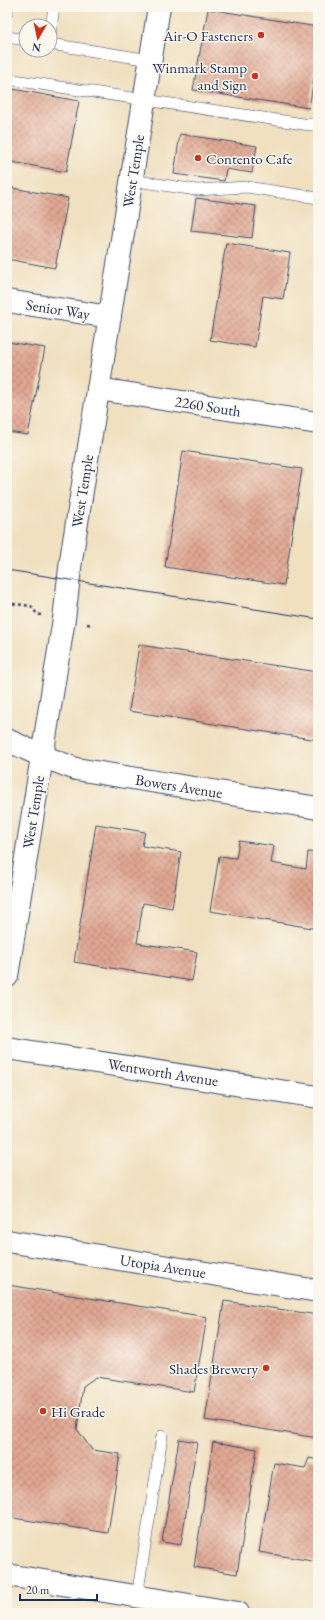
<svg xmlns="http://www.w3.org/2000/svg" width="325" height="1620" font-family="'EB Garamond',serif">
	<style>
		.building { fill: url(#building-cross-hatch) }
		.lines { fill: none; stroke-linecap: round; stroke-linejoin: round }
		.lane-casing { stroke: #3b4a6d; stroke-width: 12 }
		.street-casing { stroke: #3b4a6d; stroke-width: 24 }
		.secondary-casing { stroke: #3b4a6d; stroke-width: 24 }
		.path { stroke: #3b4a6d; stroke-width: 2.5; stroke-dasharray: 3 3; stroke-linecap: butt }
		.lane { stroke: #fff; stroke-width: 11 }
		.street { stroke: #fff; stroke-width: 22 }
		.secondary { stroke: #fff; stroke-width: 22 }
		.tram { stroke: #1b2f5e; stroke-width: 1 }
		.poi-dot { fill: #c8321e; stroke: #fbf7ec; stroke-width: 1.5 }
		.labels { text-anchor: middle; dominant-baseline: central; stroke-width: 3; stroke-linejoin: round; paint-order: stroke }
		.poi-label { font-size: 15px; fill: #1b2f5e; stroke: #fbf7ec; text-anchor: end }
		.street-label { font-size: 15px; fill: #1b2f5e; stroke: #fbf7ec }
	</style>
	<defs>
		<pattern id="building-cross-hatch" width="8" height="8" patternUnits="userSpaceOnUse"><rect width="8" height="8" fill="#e1a792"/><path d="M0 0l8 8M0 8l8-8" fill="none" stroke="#b6887a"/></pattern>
	</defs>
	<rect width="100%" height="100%" fill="#fbf7ec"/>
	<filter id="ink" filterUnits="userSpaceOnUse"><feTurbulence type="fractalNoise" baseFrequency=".025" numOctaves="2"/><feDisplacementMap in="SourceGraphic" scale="8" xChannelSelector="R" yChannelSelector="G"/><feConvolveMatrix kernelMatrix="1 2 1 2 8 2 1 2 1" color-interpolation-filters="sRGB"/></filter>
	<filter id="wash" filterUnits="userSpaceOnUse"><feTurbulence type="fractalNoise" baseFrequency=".012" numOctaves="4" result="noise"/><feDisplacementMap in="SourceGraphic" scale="16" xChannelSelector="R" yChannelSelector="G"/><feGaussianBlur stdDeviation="0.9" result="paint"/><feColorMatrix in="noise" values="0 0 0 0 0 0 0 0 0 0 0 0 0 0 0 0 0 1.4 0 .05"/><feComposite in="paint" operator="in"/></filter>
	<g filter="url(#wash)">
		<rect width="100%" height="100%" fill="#f0e0c0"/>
		<g id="blocks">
			<path class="building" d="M 7,7 L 13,7 L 12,15 L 7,15 Z
				M 208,9 L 318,27 L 318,54 L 309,108 L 193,90 Z
				M 7,88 L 79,101 L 66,172 L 7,161 Z
				M 180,134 L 257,146 L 252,173 L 226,169 L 224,181 L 174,174 Z
				M 7,187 L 68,198 L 55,268 L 7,259 Z
				M 196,198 L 256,206 L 252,238 L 191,231 Z
				M 226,243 L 290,253 L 283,299 L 263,296 L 255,347 L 210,340 Z
				M 7,342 L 45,348 L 28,435 L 7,432 Z
				M 183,451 L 302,469 L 284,585 L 165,567 Z
				M 139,645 L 318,672 L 318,740 L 129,711 Z
				M 96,824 L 145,832 L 142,846 L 181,852 L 172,908 L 143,903 L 137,943 L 197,952 L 192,981 L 74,962 Z
				M 239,841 L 274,846 L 271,863 L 306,869 L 308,852 L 318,853 L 318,929 L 210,911 L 219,856 L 236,858 Z
				M 8,1285 L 207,1317 L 194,1392 L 96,1377 L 83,1386 L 77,1429 L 92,1450 L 120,1454 L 108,1533 L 7,1517 L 7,1294 Z
				M 224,1301 L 318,1315 L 318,1438 L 205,1420 Z
				M 179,1439 L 197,1442 L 181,1545 L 162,1542 Z
				M 213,1442 L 257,1449 L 237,1574 L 194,1567 Z
				M 309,1458 L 318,1460 L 318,1562 L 259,1552 L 274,1463 L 305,1468 Z"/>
		</g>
	</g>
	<g filter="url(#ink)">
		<use href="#blocks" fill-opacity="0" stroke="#3b4a6d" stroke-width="1"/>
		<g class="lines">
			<defs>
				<path id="lane" d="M 50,35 L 54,7
					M 7,37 L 26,40
					M 50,44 L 150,60
					M 7,79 L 310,125 L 318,122
					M 131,180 L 196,190 L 247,187 L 318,198
					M 137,1597 L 162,1436"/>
				<path id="street" d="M 7,301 L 110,317
					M 98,389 L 318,423
					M 7,740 L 42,756 L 76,769 L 318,808
					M 7,1048 L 318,1097
					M 7,1241 L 318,1291
					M 7,1575 L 238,1613"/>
				<path id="secondary" d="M 7,976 L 64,619 L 71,560 L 159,7"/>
			</defs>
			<use href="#lane" class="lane-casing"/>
			<use href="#street" class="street-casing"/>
			<use href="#secondary" class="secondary-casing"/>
			<path class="path" d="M 7,603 L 31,606 L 37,614 L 41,615
				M 87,624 L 93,625"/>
			<use href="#lane" class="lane"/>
			<use href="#street" class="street"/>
			<use href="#secondary" class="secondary"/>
			<path class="tram" d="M 7,570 L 318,619"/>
		</g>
	</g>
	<g class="poi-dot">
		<circle cx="261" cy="35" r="4"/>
		<circle cx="255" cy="76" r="4"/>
		<circle cx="198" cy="158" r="4"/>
		<circle cx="266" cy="1368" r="4"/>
		<circle cx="43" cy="1411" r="4"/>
	</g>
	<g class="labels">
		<g class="poi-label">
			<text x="253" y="35">Air-O Fasteners</text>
			<text x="247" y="67">Winmark Stamp<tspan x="247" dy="17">and Sign</tspan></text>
			<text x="206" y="158" text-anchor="start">Contento Cafe</text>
			<text x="258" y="1368">Shades Brewery</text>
			<text x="51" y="1411" text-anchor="start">Hi Grade</text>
		</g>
		<g class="street-label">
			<text transform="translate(133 171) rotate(-81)">West Temple</text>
			<text transform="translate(58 309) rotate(9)">Senior Way</text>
			<text transform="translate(208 406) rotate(9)">2260 South</text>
			<text transform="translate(82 491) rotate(-81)">West Temple</text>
			<text transform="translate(179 786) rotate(9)">Bowers Avenue</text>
			<text transform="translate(33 812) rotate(-81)">West Temple</text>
			<text transform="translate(163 1072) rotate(9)">Wentworth Avenue</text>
			<text transform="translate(163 1266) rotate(9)">Utopia Avenue</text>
		</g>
	</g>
	<rect width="325" height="1620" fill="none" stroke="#fbf7ec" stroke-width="24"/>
	<g transform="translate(38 38) rotate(189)"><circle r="19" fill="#fbf7ec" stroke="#a1a7b3"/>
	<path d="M0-3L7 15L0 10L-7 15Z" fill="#c8321e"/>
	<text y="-6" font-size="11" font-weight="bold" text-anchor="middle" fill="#1b2f5e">N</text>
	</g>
	<path d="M20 1594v6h77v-6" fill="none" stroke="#1b2f5e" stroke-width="2"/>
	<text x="26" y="1594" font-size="12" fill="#1b2f5e" stroke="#fbf7ec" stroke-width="3" paint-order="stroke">20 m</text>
</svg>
